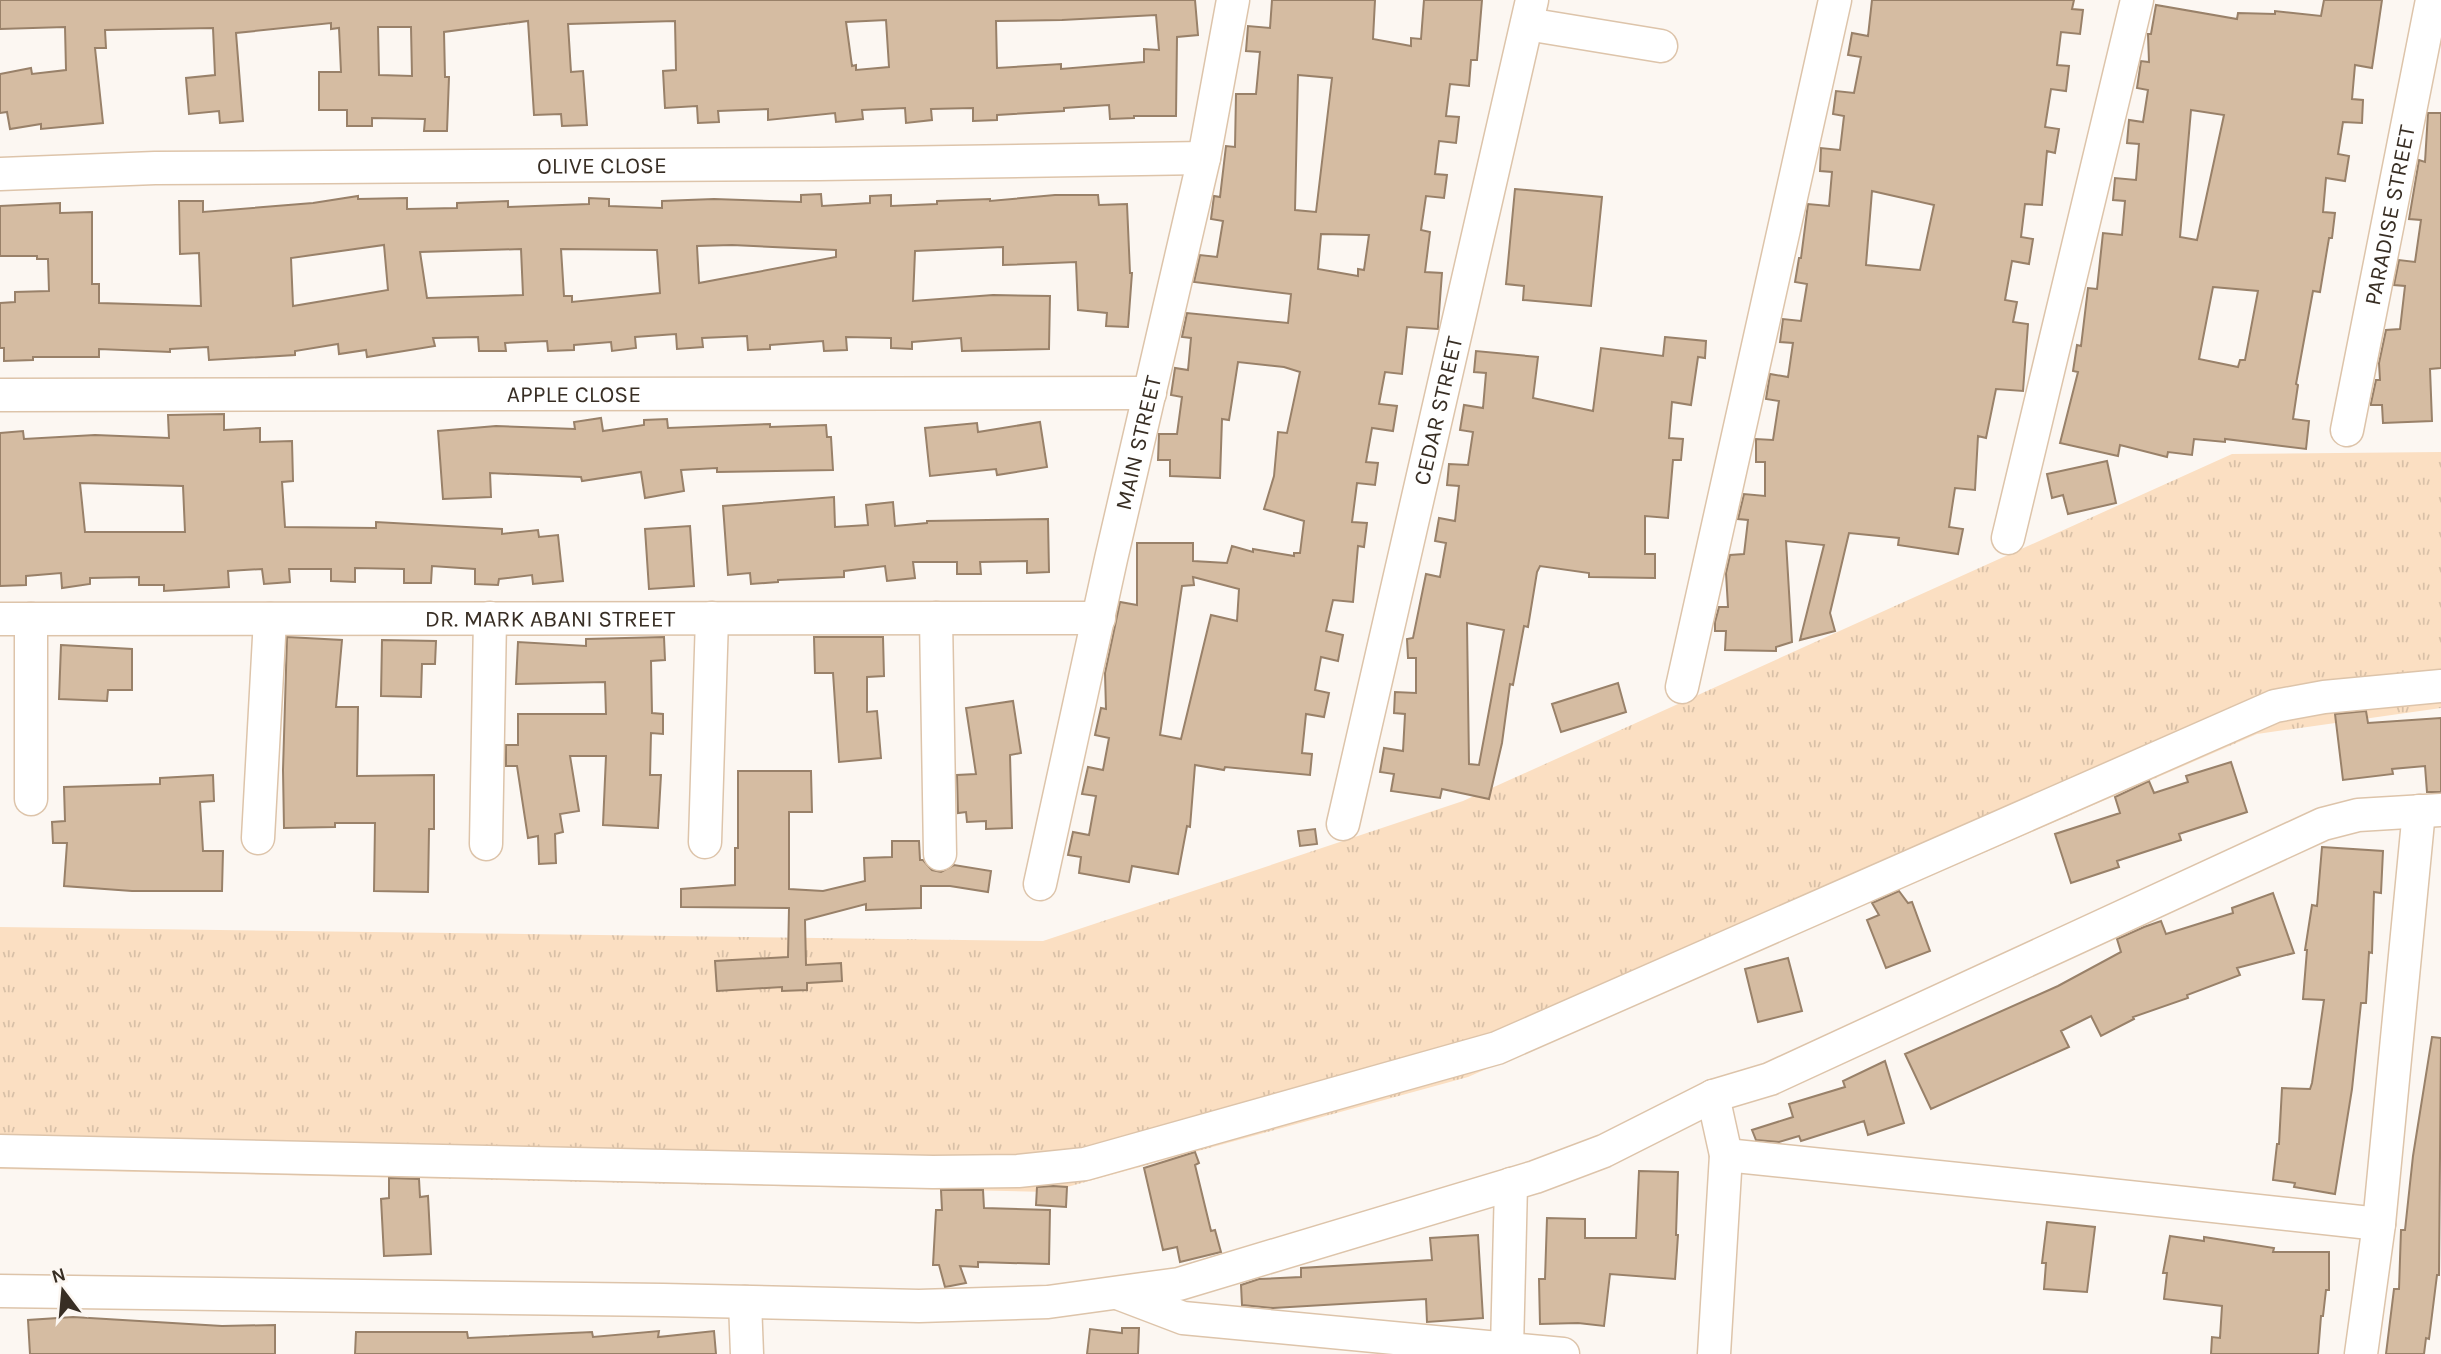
<svg xmlns="http://www.w3.org/2000/svg" width="2441" height="1354" font-family="Karla,sans-serif">
	<style>
		.grass { fill: url(#grass-tufts) }
		.building { fill: #d5bca2; stroke: #998169; stroke-width: 2; fill-rule: evenodd }
		.lines { fill: none; stroke-linecap: round; stroke-linejoin: round }
		.minor-casing { stroke: #ddc4aa; stroke-width: 35 }
		.minor { stroke: #fff; stroke-width: 32 }
		.labels { text-anchor: middle; dominant-baseline: central; stroke-width: 7; stroke-linejoin: round; paint-order: stroke }
		.street-label { font-size: 23px; fill: #382e24; stroke: #fcf7f2 }
	</style>
	<defs>
		<pattern id="grass-tufts" width="24" height="20" patternUnits="userSpaceOnUse" patternTransform="scale(1.75)"><rect width="24" height="20" fill="#fbdfc2"/><path d="M3 7l-1-3M5 7V3M7 7l1-3M15 17l-1-3M17 17v-4M19 17l1-3" fill="none" stroke="#d8c0a7"/></pattern>
	</defs>
	<rect width="100%" height="100%" fill="#fcf7f2"/>
	<path class="grass" d="M 2441,452 L 2441,708 L 2257,734 L 1468,1077 L 1049,1192 L 0,1169 L 0,927 L 1043,941 L 1463,801 L 2232,454 Z"/>
	<path class="building" d="M 0,0 L 1195,0 L 1198,35 L 1177,37 L 1176,116 L 1134,116 L 1134,118 L 1110,119 L 1109,105 L 1064,108 L 1064,111 L 997,115 L 997,120 L 973,121 L 973,108 L 931,109 L 932,120 L 906,123 L 905,108 L 862,110 L 863,119 L 836,122 L 835,113 L 768,120 L 768,109 L 718,111 L 719,122 L 698,123 L 697,106 L 665,108 L 663,71 L 676,70 L 675,21 L 568,24 L 571,72 L 583,71 L 587,125 L 562,126 L 561,114 L 534,115 L 528,21 L 444,32 L 445,77 L 449,77 L 447,131 L 424,131 L 425,119 L 372,118 L 372,126 L 347,126 L 347,110 L 319,110 L 319,72 L 341,72 L 339,28 L 331,29 L 331,23 L 236,33 L 243,121 L 220,123 L 219,111 L 189,114 L 186,78 L 215,75 L 213,28 L 105,30 L 106,48 L 95,48 L 103,123 L 41,129 L 41,124 L 10,129 L 7,112 L 0,113 L 0,74 L 31,68 L 32,74 L 66,70 L 65,27 L 0,29 ZM 1156,15 L 1159,50 L 1144,49 L 1144,62 L 1061,69 L 1061,64 L 997,68 L 996,21 L 1062,20 ZM 886,20 L 889,67 L 856,70 L 856,65 L 852,66 L 846,22 ZM 378,27 L 411,27 L 412,76 L 379,75 Z
		M 1272,0 L 1375,0 L 1373,39 L 1411,46 L 1411,38 L 1421,39 L 1424,0 L 1482,0 L 1477,60 L 1471,60 L 1469,86 L 1450,84 L 1446,116 L 1459,117 L 1456,143 L 1439,141 L 1435,174 L 1447,175 L 1444,198 L 1426,196 L 1421,230 L 1430,232 L 1425,272 L 1442,273 L 1438,326 L 1438,329 L 1407,327 L 1402,374 L 1385,372 L 1379,404 L 1397,406 L 1393,431 L 1372,428 L 1366,462 L 1378,463 L 1375,485 L 1357,483 L 1352,522 L 1367,523 L 1364,547 L 1358,546 L 1353,602 L 1333,600 L 1326,631 L 1343,635 L 1338,661 L 1321,657 L 1315,690 L 1329,693 L 1324,717 L 1306,714 L 1302,753 L 1312,754 L 1310,775 L 1225,767 L 1224,770 L 1195,765 L 1190,827 L 1187,826 L 1178,874 L 1132,866 L 1129,882 L 1079,873 L 1081,857 L 1068,855 L 1073,832 L 1089,835 L 1096,796 L 1082,794 L 1088,767 L 1103,770 L 1109,738 L 1095,735 L 1101,708 L 1106,709 L 1105,673 L 1120,602 L 1137,605 L 1137,543 L 1193,543 L 1193,561 L 1227,563 L 1232,546 L 1253,552 L 1253,549 L 1294,556 L 1294,553 L 1300,553 L 1304,521 L 1264,509 L 1274,476 L 1278,432 L 1287,433 L 1300,372 L 1284,367 L 1238,362 L 1229,420 L 1222,419 L 1220,478 L 1170,476 L 1170,460 L 1158,460 L 1159,434 L 1177,434 L 1182,397 L 1171,395 L 1175,368 L 1188,370 L 1191,338 L 1182,337 L 1187,313 L 1288,323 L 1291,294 L 1194,282 L 1200,255 L 1217,257 L 1223,221 L 1211,219 L 1214,196 L 1220,197 L 1226,146 L 1235,147 L 1236,94 L 1256,94 L 1260,52 L 1246,51 L 1248,26 L 1270,28 ZM 1298,75 L 1332,78 L 1316,212 L 1295,210 ZM 1321,234 L 1369,235 L 1364,270 L 1358,269 L 1358,276 L 1318,269 ZM 1193,577 L 1239,589 L 1237,621 L 1211,615 L 1181,739 L 1160,735 L 1182,586 L 1194,585 Z
		M 1872,0 L 2074,0 L 2072,9 L 2083,10 L 2080,34 L 2061,32 L 2057,65 L 2069,66 L 2066,91 L 2051,89 L 2045,127 L 2059,129 L 2055,153 L 2047,151 L 2042,205 L 2025,204 L 2021,237 L 2033,239 L 2029,264 L 2012,261 L 2005,300 L 2017,302 L 2013,322 L 2028,324 L 2023,391 L 1996,389 L 1986,438 L 1978,436 L 1975,490 L 1955,488 L 1949,527 L 1963,529 L 1958,554 L 1898,545 L 1899,538 L 1849,533 L 1830,613 L 1835,631 L 1800,640 L 1824,545 L 1786,541 L 1792,642 L 1776,647 L 1776,651 L 1725,650 L 1726,631 L 1715,631 L 1715,622 L 1719,607 L 1728,607 L 1726,573 L 1730,555 L 1744,554 L 1748,520 L 1738,519 L 1744,494 L 1765,496 L 1765,462 L 1756,462 L 1756,439 L 1773,440 L 1779,401 L 1766,399 L 1770,374 L 1788,377 L 1793,343 L 1780,342 L 1783,319 L 1801,321 L 1807,284 L 1795,282 L 1799,258 L 1801,258 L 1808,204 L 1829,206 L 1832,172 L 1820,171 L 1821,148 L 1840,150 L 1844,116 L 1833,114 L 1836,91 L 1854,93 L 1861,57 L 1848,55 L 1852,33 L 1868,36 ZM 1872,191 L 1934,205 L 1920,270 L 1866,265 Z
		M 2324,0 L 2382,0 L 2372,68 L 2355,65 L 2352,99 L 2363,100 L 2362,123 L 2343,122 L 2338,154 L 2349,156 L 2345,181 L 2326,178 L 2323,212 L 2335,213 L 2332,238 L 2329,238 L 2320,292 L 2313,291 L 2296,384 L 2298,385 L 2293,419 L 2309,421 L 2306,449 L 2225,439 L 2225,442 L 2194,439 L 2192,455 L 2168,452 L 2167,457 L 2120,445 L 2118,456 L 2060,443 L 2078,372 L 2073,371 L 2077,345 L 2081,346 L 2088,288 L 2097,289 L 2103,233 L 2122,235 L 2125,201 L 2113,200 L 2115,178 L 2136,180 L 2139,144 L 2127,143 L 2129,120 L 2143,122 L 2148,90 L 2137,88 L 2141,61 L 2149,62 L 2148,34 L 2151,34 L 2156,5 L 2237,19 L 2238,13 L 2275,14 L 2275,11 L 2321,16 ZM 2191,110 L 2224,115 L 2197,240 L 2180,237 ZM 2213,287 L 2258,291 L 2245,360 L 2240,360 L 2238,367 L 2199,359 Z
		M 2428,113 L 2441,113 L 2441,368 L 2430,369 L 2432,421 L 2383,423 L 2382,405 L 2371,405 L 2371,403 L 2376,380 L 2380,380 L 2379,363 L 2386,330 L 2400,329 L 2405,286 L 2394,285 L 2399,260 L 2415,262 L 2421,220 L 2409,219 L 2419,160 L 2425,162 Z
		M 1515,189 L 1602,197 L 1591,306 L 1523,300 L 1524,286 L 1506,284 Z
		M 821,194 L 822,206 L 870,203 L 870,196 L 891,195 L 891,206 L 937,204 L 937,201 L 990,199 L 990,201 L 1055,195 L 1098,195 L 1099,205 L 1127,204 L 1130,273 L 1132,273 L 1128,327 L 1106,326 L 1107,313 L 1078,310 L 1076,262 L 1003,265 L 1003,247 L 915,251 L 913,301 L 993,295 L 1050,296 L 1049,349 L 962,351 L 961,338 L 912,342 L 912,349 L 891,348 L 891,338 L 846,337 L 847,350 L 824,351 L 823,341 L 770,345 L 770,349 L 748,350 L 747,336 L 702,338 L 703,347 L 677,349 L 676,334 L 635,337 L 636,348 L 612,351 L 611,342 L 574,345 L 574,350 L 548,351 L 547,341 L 505,343 L 506,351 L 479,351 L 478,337 L 433,338 L 435,346 L 367,357 L 366,350 L 339,354 L 338,344 L 295,351 L 295,355 L 209,360 L 208,347 L 170,349 L 170,352 L 99,349 L 99,357 L 33,357 L 33,360 L 4,361 L 4,348 L 0,348 L 0,303 L 15,302 L 15,292 L 49,291 L 48,259 L 37,259 L 37,256 L 0,256 L 0,206 L 60,203 L 60,213 L 92,212 L 92,284 L 99,284 L 99,303 L 201,306 L 199,253 L 180,254 L 179,201 L 203,201 L 203,212 L 313,203 L 358,196 L 358,199 L 407,198 L 407,209 L 457,208 L 457,203 L 508,201 L 508,207 L 589,204 L 589,198 L 609,199 L 609,206 L 662,208 L 662,201 L 714,199 L 801,202 L 801,195 ZM 384,245 L 388,290 L 293,306 L 291,258 ZM 732,245 L 836,250 L 836,257 L 699,283 L 697,246 ZM 521,249 L 523,295 L 427,298 L 420,252 ZM 561,249 L 657,250 L 660,293 L 572,302 L 572,296 L 564,296 Z
		M 1665,337 L 1706,341 L 1705,358 L 1698,357 L 1691,405 L 1672,402 L 1669,438 L 1683,439 L 1681,460 L 1673,460 L 1668,518 L 1645,516 L 1645,554 L 1655,554 L 1655,578 L 1589,577 L 1589,573 L 1540,566 L 1537,572 L 1528,627 L 1524,626 L 1513,685 L 1510,684 L 1502,743 L 1489,799 L 1442,789 L 1440,798 L 1391,791 L 1394,774 L 1380,772 L 1384,748 L 1403,751 L 1405,714 L 1394,713 L 1395,692 L 1416,693 L 1416,658 L 1408,658 L 1407,639 L 1413,638 L 1426,574 L 1440,577 L 1446,543 L 1435,541 L 1439,518 L 1455,521 L 1459,486 L 1447,485 L 1449,464 L 1468,465 L 1473,432 L 1460,430 L 1464,405 L 1483,408 L 1486,373 L 1474,372 L 1476,351 L 1538,357 L 1533,398 L 1593,411 L 1601,348 L 1663,356 ZM 1467,623 L 1504,630 L 1479,765 L 1469,764 Z
		M 224,414 L 224,430 L 260,428 L 260,442 L 292,441 L 293,481 L 282,482 L 285,527 L 376,528 L 376,522 L 502,529 L 502,534 L 538,530 L 539,537 L 558,535 L 563,581 L 533,584 L 532,575 L 499,579 L 498,585 L 475,584 L 475,569 L 432,566 L 431,583 L 404,583 L 404,569 L 355,568 L 355,582 L 331,581 L 331,569 L 289,569 L 290,582 L 264,584 L 262,569 L 228,571 L 229,587 L 164,591 L 164,585 L 139,585 L 139,577 L 90,578 L 90,584 L 62,588 L 61,573 L 26,576 L 26,585 L 0,586 L 0,433 L 23,431 L 24,439 L 95,435 L 169,438 L 168,415 ZM 80,483 L 183,486 L 185,532 L 85,532 Z
		M 601,418 L 603,431 L 644,425 L 644,420 L 667,419 L 668,428 L 770,424 L 770,427 L 826,425 L 827,437 L 831,437 L 833,470 L 717,472 L 717,468 L 681,470 L 684,491 L 645,498 L 641,472 L 582,481 L 581,477 L 490,473 L 491,497 L 443,499 L 438,431 L 496,426 L 575,429 L 574,422 Z
		M 1040,422 L 1047,467 L 997,475 L 996,469 L 930,476 L 925,428 L 977,423 L 978,432 Z
		M 2107,461 L 2116,503 L 2068,514 L 2063,495 L 2052,498 L 2047,474 Z
		M 834,497 L 835,527 L 868,525 L 866,505 L 893,502 L 895,526 L 927,523 L 927,521 L 1048,519 L 1049,572 L 1027,573 L 1027,561 L 980,562 L 981,574 L 957,574 L 957,562 L 913,562 L 915,578 L 887,581 L 885,566 L 844,571 L 844,577 L 778,580 L 778,582 L 751,584 L 750,573 L 728,575 L 723,506 Z
		M 690,526 L 694,586 L 649,589 L 645,529 Z
		M 287,637 L 342,640 L 336,707 L 358,707 L 357,776 L 434,775 L 434,829 L 429,829 L 428,892 L 374,891 L 375,823 L 335,823 L 335,827 L 284,828 L 283,770 Z
		M 664,637 L 665,660 L 651,661 L 652,713 L 663,714 L 663,734 L 651,733 L 650,775 L 661,775 L 658,828 L 603,825 L 606,756 L 570,756 L 579,811 L 560,814 L 563,832 L 555,834 L 556,863 L 539,864 L 538,836 L 528,838 L 517,766 L 506,766 L 506,745 L 518,745 L 518,714 L 606,714 L 605,682 L 516,684 L 518,642 L 586,646 L 586,639 Z
		M 814,637 L 883,637 L 884,676 L 867,677 L 867,712 L 877,711 L 881,758 L 839,762 L 833,673 L 815,673 Z
		M 382,640 L 436,641 L 435,664 L 422,664 L 421,697 L 381,696 Z
		M 61,645 L 132,649 L 132,690 L 108,690 L 107,701 L 59,699 Z
		M 1618,683 L 1626,712 L 1561,732 L 1552,704 Z
		M 1013,701 L 1021,753 L 1010,755 L 1012,828 L 986,829 L 986,821 L 967,822 L 966,812 L 958,813 L 957,775 L 976,774 L 966,708 Z
		M 2366,711 L 2368,723 L 2441,718 L 2441,792 L 2427,792 L 2425,766 L 2392,769 L 2393,774 L 2343,780 L 2335,714 Z
		M 2231,762 L 2247,812 L 2179,834 L 2181,840 L 2117,861 L 2119,867 L 2071,883 L 2055,834 L 2120,813 L 2115,797 L 2149,781 L 2154,793 L 2188,782 L 2186,776 Z
		M 738,771 L 811,771 L 812,812 L 789,812 L 789,889 L 823,891 L 865,881 L 864,858 L 892,857 L 892,841 L 919,841 L 920,860 L 923,860 L 932,870 L 941,872 L 954,865 L 991,871 L 988,892 L 950,886 L 921,886 L 921,908 L 866,910 L 866,904 L 805,920 L 806,965 L 841,963 L 842,981 L 807,983 L 807,990 L 782,991 L 782,987 L 717,991 L 715,961 L 788,957 L 789,908 L 681,907 L 681,889 L 735,885 L 735,848 L 738,848 Z
		M 213,775 L 214,801 L 200,802 L 203,851 L 223,851 L 222,891 L 132,891 L 64,886 L 67,843 L 53,843 L 52,822 L 65,821 L 64,787 L 160,784 L 160,778 Z
		M 1315,829 L 1317,844 L 1300,846 L 1298,831 Z
		M 2322,847 L 2383,851 L 2381,893 L 2374,892 L 2372,953 L 2369,952 L 2366,1003 L 2361,1003 L 2352,1089 L 2335,1194 L 2294,1187 L 2295,1183 L 2273,1180 L 2277,1144 L 2279,1144 L 2282,1088 L 2310,1089 L 2312,1083 L 2324,1000 L 2303,999 L 2307,950 L 2305,950 L 2312,905 L 2317,906 Z
		M 1899,891 L 1908,903 L 1912,902 L 1930,951 L 1886,968 L 1867,920 L 1879,915 L 1872,903 Z
		M 2273,893 L 2294,953 L 2237,968 L 2240,975 L 2187,995 L 2188,998 L 2133,1017 L 2134,1019 L 2101,1036 L 2091,1016 L 2061,1031 L 2069,1047 L 1931,1109 L 1905,1054 L 2058,986 L 2121,952 L 2117,939 L 2144,927 L 2161,921 L 2166,934 L 2233,913 L 2232,908 Z
		M 1788,958 L 1802,1011 L 1758,1022 L 1745,969 Z
		M 2432,1037 L 2441,1038 L 2439,1275 L 2437,1275 L 2429,1339 L 2426,1338 L 2424,1354 L 2386,1354 L 2394,1289 L 2399,1289 L 2401,1230 L 2405,1230 L 2413,1156 Z
		M 1885,1061 L 1904,1123 L 1868,1135 L 1864,1121 L 1801,1141 L 1799,1136 L 1779,1142 L 1756,1140 L 1752,1130 L 1793,1117 L 1789,1104 L 1845,1087 L 1843,1081 Z
		M 1195,1152 L 1199,1163 L 1195,1165 L 1211,1231 L 1215,1230 L 1221,1252 L 1180,1262 L 1177,1247 L 1163,1250 L 1144,1168 Z
		M 1639,1171 L 1678,1172 L 1676,1235 L 1678,1235 L 1675,1279 L 1610,1274 L 1604,1326 L 1578,1323 L 1540,1324 L 1539,1279 L 1545,1279 L 1547,1218 L 1585,1219 L 1585,1238 L 1636,1238 Z
		M 389,1178 L 419,1179 L 420,1197 L 428,1196 L 431,1254 L 384,1256 L 381,1199 L 389,1198 Z
		M 1053,1186 L 1067,1187 L 1066,1207 L 1036,1205 L 1037,1187 Z
		M 941,1190 L 983,1190 L 984,1208 L 1050,1210 L 1049,1264 L 978,1262 L 978,1267 L 960,1266 L 966,1283 L 945,1287 L 939,1265 L 933,1265 L 936,1210 L 942,1210 Z
		M 2047,1222 L 2095,1227 L 2087,1292 L 2044,1289 L 2046,1263 L 2042,1263 Z
		M 1478,1235 L 1483,1318 L 1427,1322 L 1426,1299 L 1273,1308 L 1242,1305 L 1241,1285 L 1259,1279 L 1301,1277 L 1301,1268 L 1432,1260 L 1430,1238 Z
		M 2170,1236 L 2204,1241 L 2204,1237 L 2274,1248 L 2273,1252 L 2329,1252 L 2329,1290 L 2326,1290 L 2323,1316 L 2321,1316 L 2318,1354 L 2211,1354 L 2212,1337 L 2220,1338 L 2222,1306 L 2164,1299 L 2167,1273 L 2163,1273 Z
		M 73,1317 L 222,1326 L 275,1325 L 275,1354 L 30,1354 L 28,1320 Z
		M 1122,1328 L 1139,1328 L 1138,1354 L 1087,1354 L 1090,1329 L 1122,1333 Z
		M 659,1331 L 658,1337 L 714,1331 L 716,1354 L 355,1354 L 356,1332 L 467,1332 L 468,1338 L 592,1332 L 593,1337 Z"/>
	<g class="lines">
		<defs>
			<g id="minor">
				<path d="M 1527,24 L 1661,46"/>
				<path id="s1" d="M 0,174 L 155,168 L 819,164 L 1204,158"/>
				<path id="s2" d="M 0,395 L 1150,393"/>
				<path id="s3" d="M 2347,430 L 2432,0"/>
				<path d="M 2008,538 L 2137,0"/>
				<path d="M 936,618 L 940,854"/>
				<path id="s4" d="M 0,619 L 1099,618"/>
				<path d="M 31,619 L 31,799"/>
				<path d="M 1682,687 L 1835,0"/>
				<path id="s5" d="M 1343,824 L 1532,0"/>
				<path d="M 258,838 L 270,619"/>
				<path d="M 705,842 L 712,618"/>
				<path d="M 486,844 L 490,618"/>
				<path id="s6" d="M 1040,884 L 1111,559 L 1204,158 L 1233,0"/>
				<path d="M 1713,1096 L 1726,1155 L 1714,1354"/>
				<path d="M 0,1151 L 933,1172 L 1018,1171 L 1085,1164 L 1497,1048 L 2275,706 L 2324,697 L 2441,686"/>
				<path d="M 1726,1155 C 1943,1178 2162,1199 2379,1224"/>
				<path d="M 0,1291 L 663,1300 L 919,1306 L 1048,1302 L 1179,1284 L 1535,1177 L 1604,1151 L 1713,1096 L 1770,1079 L 2323,824 L 2358,815 L 2441,810"/>
				<path d="M 1120,1294 L 1183,1318 L 1563,1354"/>
				<path d="M 745,1302 L 747,1354"/>
				<path d="M 1507,1349 L 1511,1184"/>
				<path d="M 2361,1354 L 2379,1224 L 2419,811"/>
			</g>
		</defs>
		<use href="#minor" class="minor-casing"/>
		<use href="#minor" class="minor"/>
	</g>
	<g class="labels">
		<g class="street-label">
			<text stroke="none"><textPath href="#s1" startOffset="602">OLIVE CLOSE</textPath></text>
			<text stroke="none"><textPath href="#s3" startOffset="219">PARADISE STREET</textPath></text>
			<text stroke="none"><textPath href="#s2" startOffset="574">APPLE CLOSE</textPath></text>
			<text stroke="none"><textPath href="#s5" startOffset="424">CEDAR STREET</textPath></text>
			<text stroke="none"><textPath href="#s6" startOffset="452">MAIN STREET</textPath></text>
			<text stroke="none"><textPath href="#s4" startOffset="550">DR. MARK ABANI STREET</textPath></text>
		</g>
	</g>
	<g transform="translate(63 1291) rotate(344)" stroke="#fcf7f2" stroke-width="5" paint-order="stroke">
	<path d="M0-5L12 26L0 18L-12 26Z" fill="#382e24"/>
	<text y="-10" font-size="19" font-weight="bold" text-anchor="middle" fill="#382e24">N</text>
	</g>
</svg>
